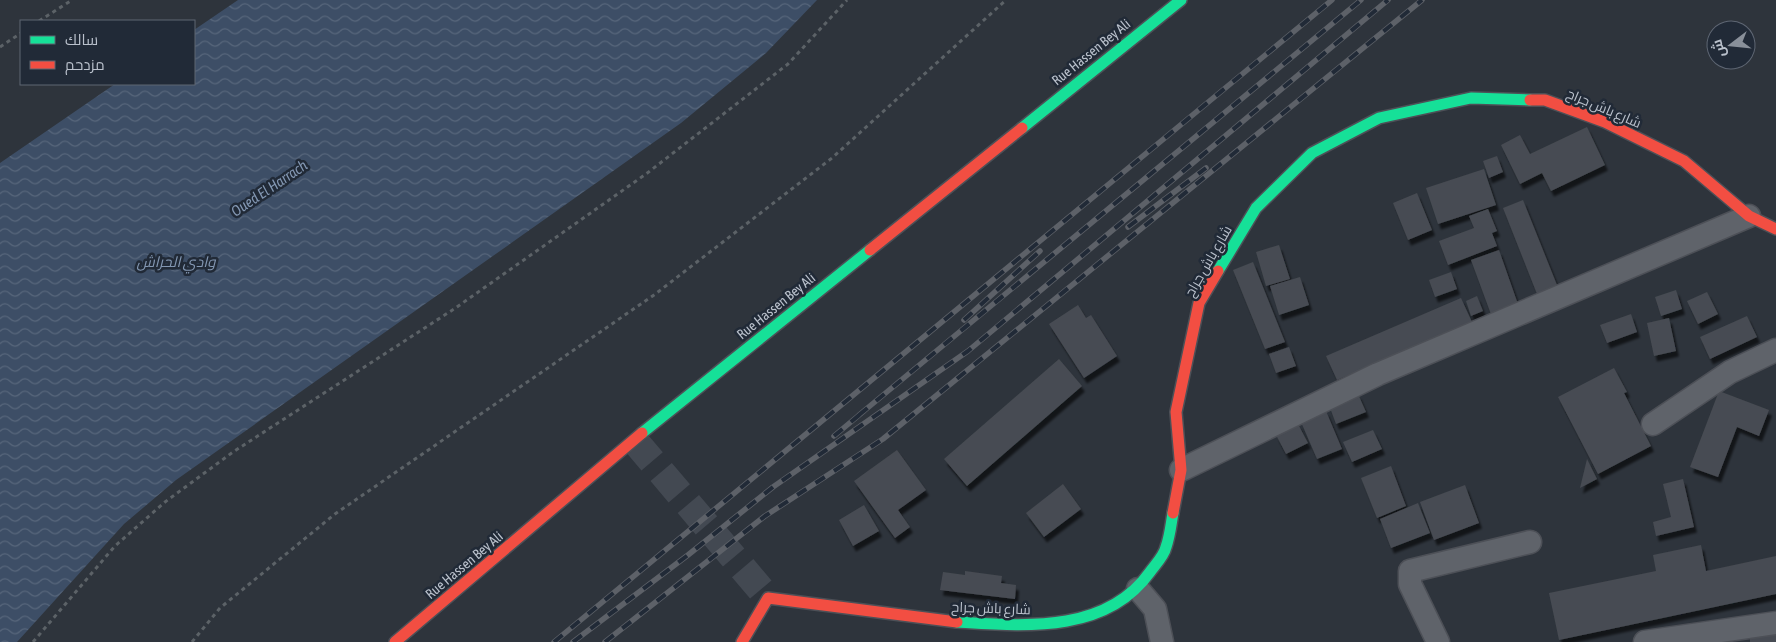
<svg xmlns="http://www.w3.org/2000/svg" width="1776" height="642" font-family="'Asap Condensed',Cairo,sans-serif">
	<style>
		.water { fill: url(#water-waves) }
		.building { fill: #474b52; filter: url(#shadow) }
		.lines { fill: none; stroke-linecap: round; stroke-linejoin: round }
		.secondary-tunnel { stroke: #434952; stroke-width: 28; stroke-dasharray: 28 14; stroke-linecap: butt }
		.street-casing { stroke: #4d5057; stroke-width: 25 }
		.fast-casing { stroke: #4d5057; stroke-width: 14 }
		.jam-casing { stroke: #4d5057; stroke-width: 14 }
		.path { stroke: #5c6267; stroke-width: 3; stroke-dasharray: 4 4; stroke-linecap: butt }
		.street { stroke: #5f636a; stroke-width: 22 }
		.fast { stroke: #16e098; stroke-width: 11 }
		.jam { stroke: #f24e42; stroke-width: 11 }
		.rail-casing { stroke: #5d6168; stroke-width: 5.5 }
		.rail { stroke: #212a37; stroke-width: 4; stroke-dasharray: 11; stroke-linecap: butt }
		.labels { text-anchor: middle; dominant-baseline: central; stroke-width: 5; stroke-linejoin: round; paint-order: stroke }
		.street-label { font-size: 14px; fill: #bac1cc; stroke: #212a37 }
		.water-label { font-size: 15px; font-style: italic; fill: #8397b2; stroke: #212a37 }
	</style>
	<defs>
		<pattern id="water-waves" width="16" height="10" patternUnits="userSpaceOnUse" patternTransform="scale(1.25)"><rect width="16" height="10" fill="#3d4e66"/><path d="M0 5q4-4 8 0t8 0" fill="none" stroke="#57667b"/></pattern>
		<filter id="shadow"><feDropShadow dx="3" dy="5.5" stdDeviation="1" flood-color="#0009"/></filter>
	</defs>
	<rect width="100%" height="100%" fill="#2e343c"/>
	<path class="water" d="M 238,0 L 817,0 L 766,53 L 681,123 L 176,480 L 124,524 L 17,642 L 0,642 L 0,163 L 115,84 L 194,84 L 194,30 Z"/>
	<path class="building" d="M 1587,127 L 1605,165 L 1551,191 L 1542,173 L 1520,184 L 1501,145 L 1520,135 L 1530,154 Z
		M 1497,156 L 1503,172 L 1489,178 L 1483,161 Z
		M 1484,169 L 1496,205 L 1438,224 L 1426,188 Z
		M 1417,193 L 1432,230 L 1408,240 L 1393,203 Z
		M 1523,200 L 1557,285 L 1537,294 L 1503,208 Z
		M 1488,209 L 1497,231 L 1492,233 L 1497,246 L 1448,265 L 1439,241 L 1474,228 L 1469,216 Z
		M 1279,245 L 1290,279 L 1266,286 L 1256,252 Z
		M 1499,250 L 1519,307 L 1492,317 L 1471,260 Z
		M 1253,262 L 1285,342 L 1265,349 L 1233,270 Z
		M 1451,272 L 1457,289 L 1435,297 L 1429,280 Z
		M 1300,277 L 1309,305 L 1279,315 L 1270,286 Z
		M 1676,290 L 1682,309 L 1661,316 L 1655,297 Z
		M 1707,292 L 1718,314 L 1698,324 L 1687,301 Z
		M 1477,296 L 1483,311 L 1471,316 L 1466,301 Z
		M 1461,298 L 1472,322 L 1337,380 L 1326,356 Z
		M 1078,305 L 1086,318 L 1091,315 L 1117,356 L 1084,378 L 1049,324 Z
		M 1631,314 L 1637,332 L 1607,343 L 1600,325 Z
		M 1747,316 L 1757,337 L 1710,359 L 1700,337 Z
		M 1669,318 L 1676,351 L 1654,356 L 1647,323 Z
		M 1289,347 L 1296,366 L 1276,373 L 1269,354 Z
		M 1059,359 L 1082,386 L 967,486 L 944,459 Z
		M 1614,368 L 1627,392 L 1624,393 L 1651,446 L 1598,474 L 1558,397 Z
		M 1719,391 L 1769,410 L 1759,436 L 1737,427 L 1718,477 L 1690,467 Z
		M 1358,394 L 1366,412 L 1336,424 L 1329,405 Z
		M 1326,411 L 1342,449 L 1317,459 L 1301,422 Z
		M 1298,424 L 1308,443 L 1286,454 L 1276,435 Z
		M 1373,430 L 1382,449 L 1352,462 L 1343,442 Z
		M 897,450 L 926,490 L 898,510 L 910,527 L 895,538 L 854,481 Z
		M 1587,459 L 1597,479 L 1580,488 Z
		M 1391,466 L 1406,506 L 1377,518 L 1361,478 Z
		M 1683,479 L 1694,527 L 1656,536 L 1653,522 L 1671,517 L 1663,484 Z
		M 1063,484 L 1081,509 L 1044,537 L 1026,513 Z
		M 1465,485 L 1479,523 L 1434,540 L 1420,502 Z
		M 1418,503 L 1430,533 L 1391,548 L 1380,519 Z
		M 864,505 L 879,531 L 853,546 L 839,520 Z
		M 1701,545 L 1706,571 L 1776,556 L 1776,594 L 1559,640 L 1549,593 L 1656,571 L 1653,555 Z
		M 965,571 L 1002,576 L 1001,583 L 1016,585 L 1015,599 L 940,590 L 943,572 L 965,575 Z
		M 1776,631 L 1776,642 L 1750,642 L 1750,635 Z"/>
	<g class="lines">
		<path class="secondary-tunnel" d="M 634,440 L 768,598"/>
		<defs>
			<path id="street" d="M 1653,424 L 1730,372 L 1776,350
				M 1181,470 L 1378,374 L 1749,216
				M 1138,589 L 1155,609 L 1162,642
				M 1438,642 L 1410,584 L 1410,571 L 1530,542
				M 1645,642 L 1776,623"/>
			<path id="fast" d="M 1022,128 L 1181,0
				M 1218,271 L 1256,208 L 1312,153 L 1379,118 L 1471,98 L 1530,100
				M 642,433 L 870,250
				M 957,622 C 1024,626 1106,634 1150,572 C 1155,565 1164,556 1166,547 C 1170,536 1171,524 1173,513"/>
			<path id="jam" d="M 1530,100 L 1545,100 L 1605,122 L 1684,161 L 1749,216 L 1776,229
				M 870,250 L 1022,128
				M 1173,513 L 1181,470 L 1176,412 L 1199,303 L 1218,271
				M 395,642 L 642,433
				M 742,642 L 768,598 L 957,622"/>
		</defs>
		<use href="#street" class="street-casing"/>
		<use href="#fast" class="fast-casing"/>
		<use href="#jam" class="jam-casing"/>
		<path class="path" d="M 39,21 L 72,0
			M 0,47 L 21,33
			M 33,642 L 115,546 L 165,502 L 233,452 L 454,309 L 646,174 L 788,64 L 847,0
			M 192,642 L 220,608 L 335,514 L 654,295 L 832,158 L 1006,0"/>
		<use href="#street" class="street"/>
		<use href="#fast" class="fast"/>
		<use href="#jam" class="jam"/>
		<defs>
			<path id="rail" d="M 1128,227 L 1206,168
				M 964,320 L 1040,251
				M 859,415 L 1361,0
				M 834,436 L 864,411
				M 554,642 L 1332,0
				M 573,642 L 688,555 L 773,487 L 968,351 L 1388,0
				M 605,642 L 765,516 L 883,439 L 1422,0"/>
		</defs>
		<use href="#rail" class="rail-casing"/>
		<use href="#rail" class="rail"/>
	</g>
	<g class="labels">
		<g class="street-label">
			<text transform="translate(1091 52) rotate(-39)">Rue Hassen Bey Ali</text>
			<text transform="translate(1604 108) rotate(23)">شارع باش جراح</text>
			<text transform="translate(1208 261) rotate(-60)">شارع باش جراح</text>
			<text transform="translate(776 306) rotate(-39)">Rue Hassen Bey Ali</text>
			<text transform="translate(464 565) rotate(-40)">Rue Hassen Bey Ali</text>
			<text transform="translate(991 608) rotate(2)">شارع باش جراح</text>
		</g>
		<g class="water-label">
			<text transform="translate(269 188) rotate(-34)">Oued El Harrach</text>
			<text x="176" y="261">وادي الحراش</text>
		</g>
	</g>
	<rect x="20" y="20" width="175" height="65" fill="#212a37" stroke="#5e6673"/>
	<rect x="30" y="36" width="25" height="8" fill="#16e098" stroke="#5e6673"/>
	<text x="65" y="45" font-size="15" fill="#bac1cc">سالك</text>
	<rect x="30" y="61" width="25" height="8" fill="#f24e42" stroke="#5e6673"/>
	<text x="65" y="70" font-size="15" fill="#bac1cc">مزدحم</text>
	<g transform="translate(1731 45) rotate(254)"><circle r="24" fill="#212a37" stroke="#5e6673"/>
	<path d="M0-4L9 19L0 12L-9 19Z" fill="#89909a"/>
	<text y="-8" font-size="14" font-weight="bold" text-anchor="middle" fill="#bac1cc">ش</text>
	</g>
</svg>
